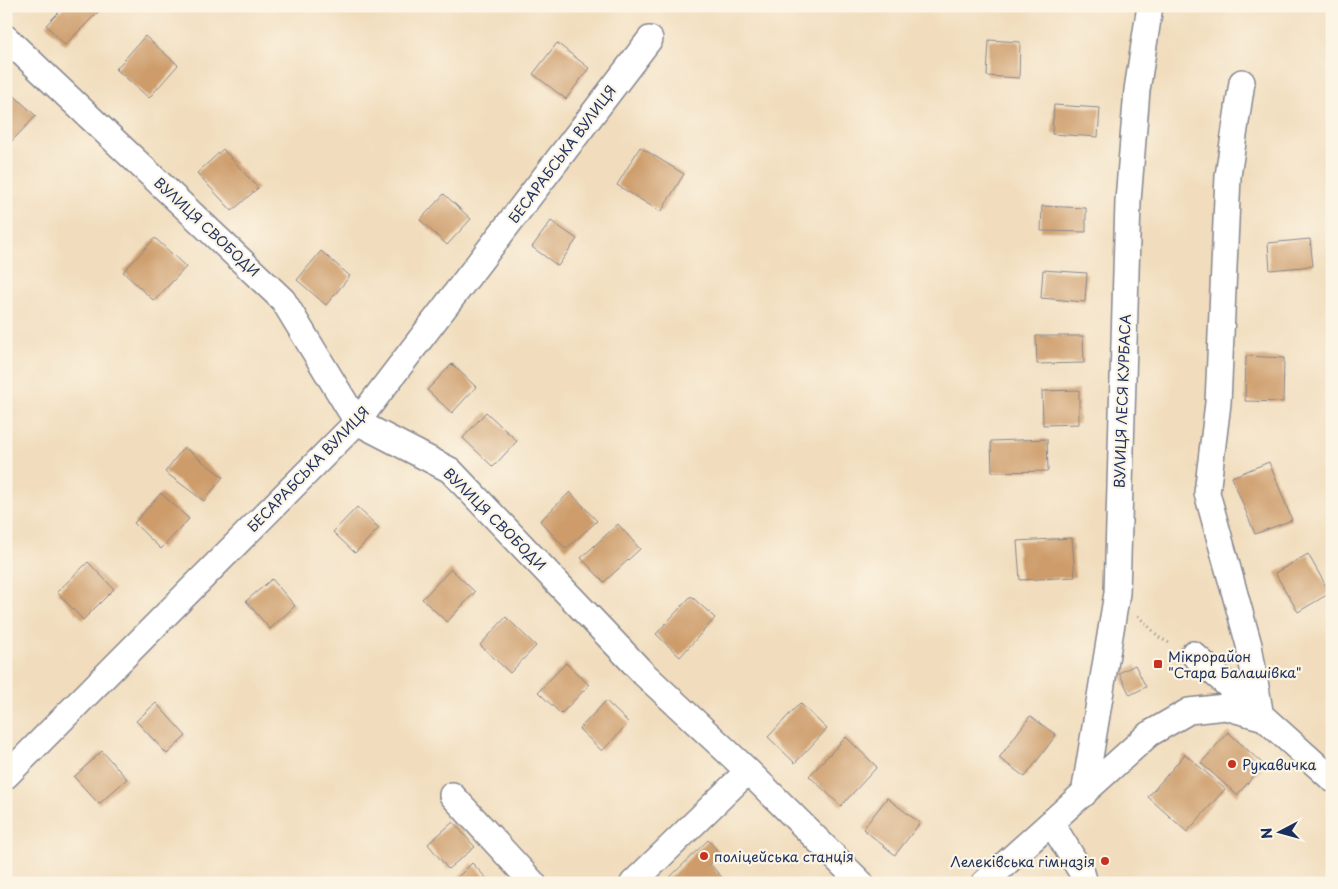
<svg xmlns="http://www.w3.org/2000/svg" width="1338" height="889" font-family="'Playpen Sans',sans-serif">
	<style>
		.building { fill: #cd9c6b }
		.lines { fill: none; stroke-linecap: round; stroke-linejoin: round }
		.minor-casing { stroke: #86868e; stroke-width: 28 }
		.path { stroke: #86868e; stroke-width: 3; stroke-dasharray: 1 4; stroke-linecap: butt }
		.minor { stroke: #fff; stroke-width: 25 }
		.poi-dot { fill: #c8321e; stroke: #fcf5e5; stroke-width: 2 }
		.labels { text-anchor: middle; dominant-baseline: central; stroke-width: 4.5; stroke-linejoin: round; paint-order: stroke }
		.street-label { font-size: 14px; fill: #1b2f5e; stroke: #fcf5e5 }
		.poi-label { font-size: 14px; fill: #1b2f5e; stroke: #fcf5e5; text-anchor: start }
	</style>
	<rect width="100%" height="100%" fill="#fcf5e5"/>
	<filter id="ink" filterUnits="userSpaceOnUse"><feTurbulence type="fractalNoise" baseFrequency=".02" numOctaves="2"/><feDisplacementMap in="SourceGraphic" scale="10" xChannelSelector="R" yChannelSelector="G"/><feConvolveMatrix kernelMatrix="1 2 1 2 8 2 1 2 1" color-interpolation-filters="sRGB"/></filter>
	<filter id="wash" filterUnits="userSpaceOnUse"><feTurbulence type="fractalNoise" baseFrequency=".0096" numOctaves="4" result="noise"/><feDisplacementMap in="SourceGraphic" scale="20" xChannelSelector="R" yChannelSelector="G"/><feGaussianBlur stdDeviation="1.12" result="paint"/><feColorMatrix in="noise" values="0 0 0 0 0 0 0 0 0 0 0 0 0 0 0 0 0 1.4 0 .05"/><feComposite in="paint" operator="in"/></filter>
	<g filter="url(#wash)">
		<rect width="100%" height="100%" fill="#f1ddbd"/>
		<g id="blocks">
			<path class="building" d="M 65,6 L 104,6 L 65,45 L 46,25 Z
				M 145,36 L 178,65 L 149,98 L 116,69 Z
				M 989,40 L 1020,42 L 1019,78 L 987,76 Z
				M 557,43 L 589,68 L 566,99 L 533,74 Z
				M 7,89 L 36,116 L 6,147 L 6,90 Z
				M 1054,105 L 1100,108 L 1098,137 L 1052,134 Z
				M 640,147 L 684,174 L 661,212 L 617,185 Z
				M 223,149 L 258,188 L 232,211 L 197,173 Z
				M 444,194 L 471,219 L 447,245 L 420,220 Z
				M 1042,206 L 1086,208 L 1086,232 L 1041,231 Z
				M 551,221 L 577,239 L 558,266 L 532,247 Z
				M 155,238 L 186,267 L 154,301 L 123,272 Z
				M 1310,239 L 1313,266 L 1270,270 L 1268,243 Z
				M 321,251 L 350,276 L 326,305 L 297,280 Z
				M 1043,270 L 1087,273 L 1085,302 L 1041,298 Z
				M 1036,336 L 1083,336 L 1084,363 L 1037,364 Z
				M 1246,356 L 1284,358 L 1283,402 L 1245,401 Z
				M 452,364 L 476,387 L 452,413 L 427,390 Z
				M 1079,390 L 1079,424 L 1043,425 L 1042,391 Z
				M 486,412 L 517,441 L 493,467 L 463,438 Z
				M 1047,439 L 1048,471 L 992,472 L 991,441 Z
				M 184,447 L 223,477 L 204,501 L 165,472 Z
				M 1269,462 L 1292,520 L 1255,534 L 1232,477 Z
				M 570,492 L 597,521 L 566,549 L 540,521 Z
				M 161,493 L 189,519 L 161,549 L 134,523 Z
				M 357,507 L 379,528 L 355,553 L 333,532 Z
				M 618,524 L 640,549 L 604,582 L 581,558 Z
				M 1072,538 L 1075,577 L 1020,580 L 1017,541 Z
				M 1308,554 L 1330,593 L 1298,612 L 1275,573 Z
				M 88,562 L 114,589 L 83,620 L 57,592 Z
				M 451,569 L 475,592 L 447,622 L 422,599 Z
				M 272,579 L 295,606 L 270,629 L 246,601 Z
				M 691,596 L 715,618 L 680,657 L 656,634 Z
				M 506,617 L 536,646 L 510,673 L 480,645 Z
				M 566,663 L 589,685 L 561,714 L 538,692 Z
				M 1135,665 L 1146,687 L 1130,695 L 1119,673 Z
				M 606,701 L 629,723 L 602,751 L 579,729 Z
				M 156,703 L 186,736 L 167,754 L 136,721 Z
				M 800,703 L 827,729 L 795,763 L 768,737 Z
				M 1030,716 L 1056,735 L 1025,777 L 999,758 Z
				M 1228,732 L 1264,765 L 1237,795 L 1201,763 Z
				M 846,737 L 877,767 L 841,806 L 809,776 Z
				M 102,751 L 127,779 L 99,804 L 74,777 Z
				M 1185,754 L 1225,789 L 1187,832 L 1148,797 Z
				M 887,798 L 920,823 L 895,855 L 863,829 Z
				M 453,822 L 475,847 L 448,869 L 428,844 Z
				M 708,840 L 721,854 L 710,864 L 727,883 L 664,883 Z
				M 472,863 L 491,883 L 452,883 Z"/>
		</g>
	</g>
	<g filter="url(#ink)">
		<use href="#blocks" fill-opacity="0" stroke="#86868e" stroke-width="1"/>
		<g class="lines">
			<defs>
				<path id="minor" d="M 6,38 L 283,300 L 357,422 L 450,470 L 644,674 L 748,771 L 861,883
					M 1193,654 L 1332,779
					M 6,776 L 357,422 L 650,39
					M 1084,794 L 1117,593 L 1128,201 L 1137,90 L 1150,6
					M 452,795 L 533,883
					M 1052,824 L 1082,873 L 1085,883
					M 633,883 L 748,771
					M 984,883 L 1149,734 L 1189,711 L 1225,707 L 1261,717 L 1249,645 L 1207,493 L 1218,403 L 1228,176 L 1242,82"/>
			</defs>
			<use href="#minor" class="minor-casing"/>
			<path class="path" d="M 1328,6 L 1332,9
				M 1138,616 L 1160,638 L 1171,644"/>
			<use href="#minor" class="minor"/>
		</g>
	</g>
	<g class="poi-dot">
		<rect x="1153" y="659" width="10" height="10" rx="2.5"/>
		<circle cx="1232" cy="764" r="5"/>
		<circle cx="704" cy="856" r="5"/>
		<circle cx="1105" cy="861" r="5"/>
	</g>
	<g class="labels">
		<g class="street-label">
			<text transform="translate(562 154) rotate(-53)">БЕСАРАБСЬКА ВУЛИЦЯ</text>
			<text transform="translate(207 227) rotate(43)">ВУЛИЦЯ СВОБОДИ</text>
			<text transform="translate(1122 401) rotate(-88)">ВУЛИЦЯ ЛЕСЯ КУРБАСА</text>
			<text transform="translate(308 469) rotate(-46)">БЕСАРАБСЬКА ВУЛИЦЯ</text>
			<text transform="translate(495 519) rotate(45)">ВУЛИЦЯ СВОБОДИ</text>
		</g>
		<g class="poi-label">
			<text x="1168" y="656">Мікрорайон<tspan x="1168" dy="16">"Стара Балашівка"</tspan></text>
			<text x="1242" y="764">Рукавичка</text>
			<text x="714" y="856">поліцейська станція</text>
			<text x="1095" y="861" text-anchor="end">Лелеківська гімназія</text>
		</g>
	</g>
	<rect width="1338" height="889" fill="none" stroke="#fcf5e5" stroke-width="25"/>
	<g transform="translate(1280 832) rotate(264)" stroke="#fcf5e5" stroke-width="4" paint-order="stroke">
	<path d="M0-4L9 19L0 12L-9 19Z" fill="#1b2f5e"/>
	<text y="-8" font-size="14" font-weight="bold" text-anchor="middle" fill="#1b2f5e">N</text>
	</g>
</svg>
